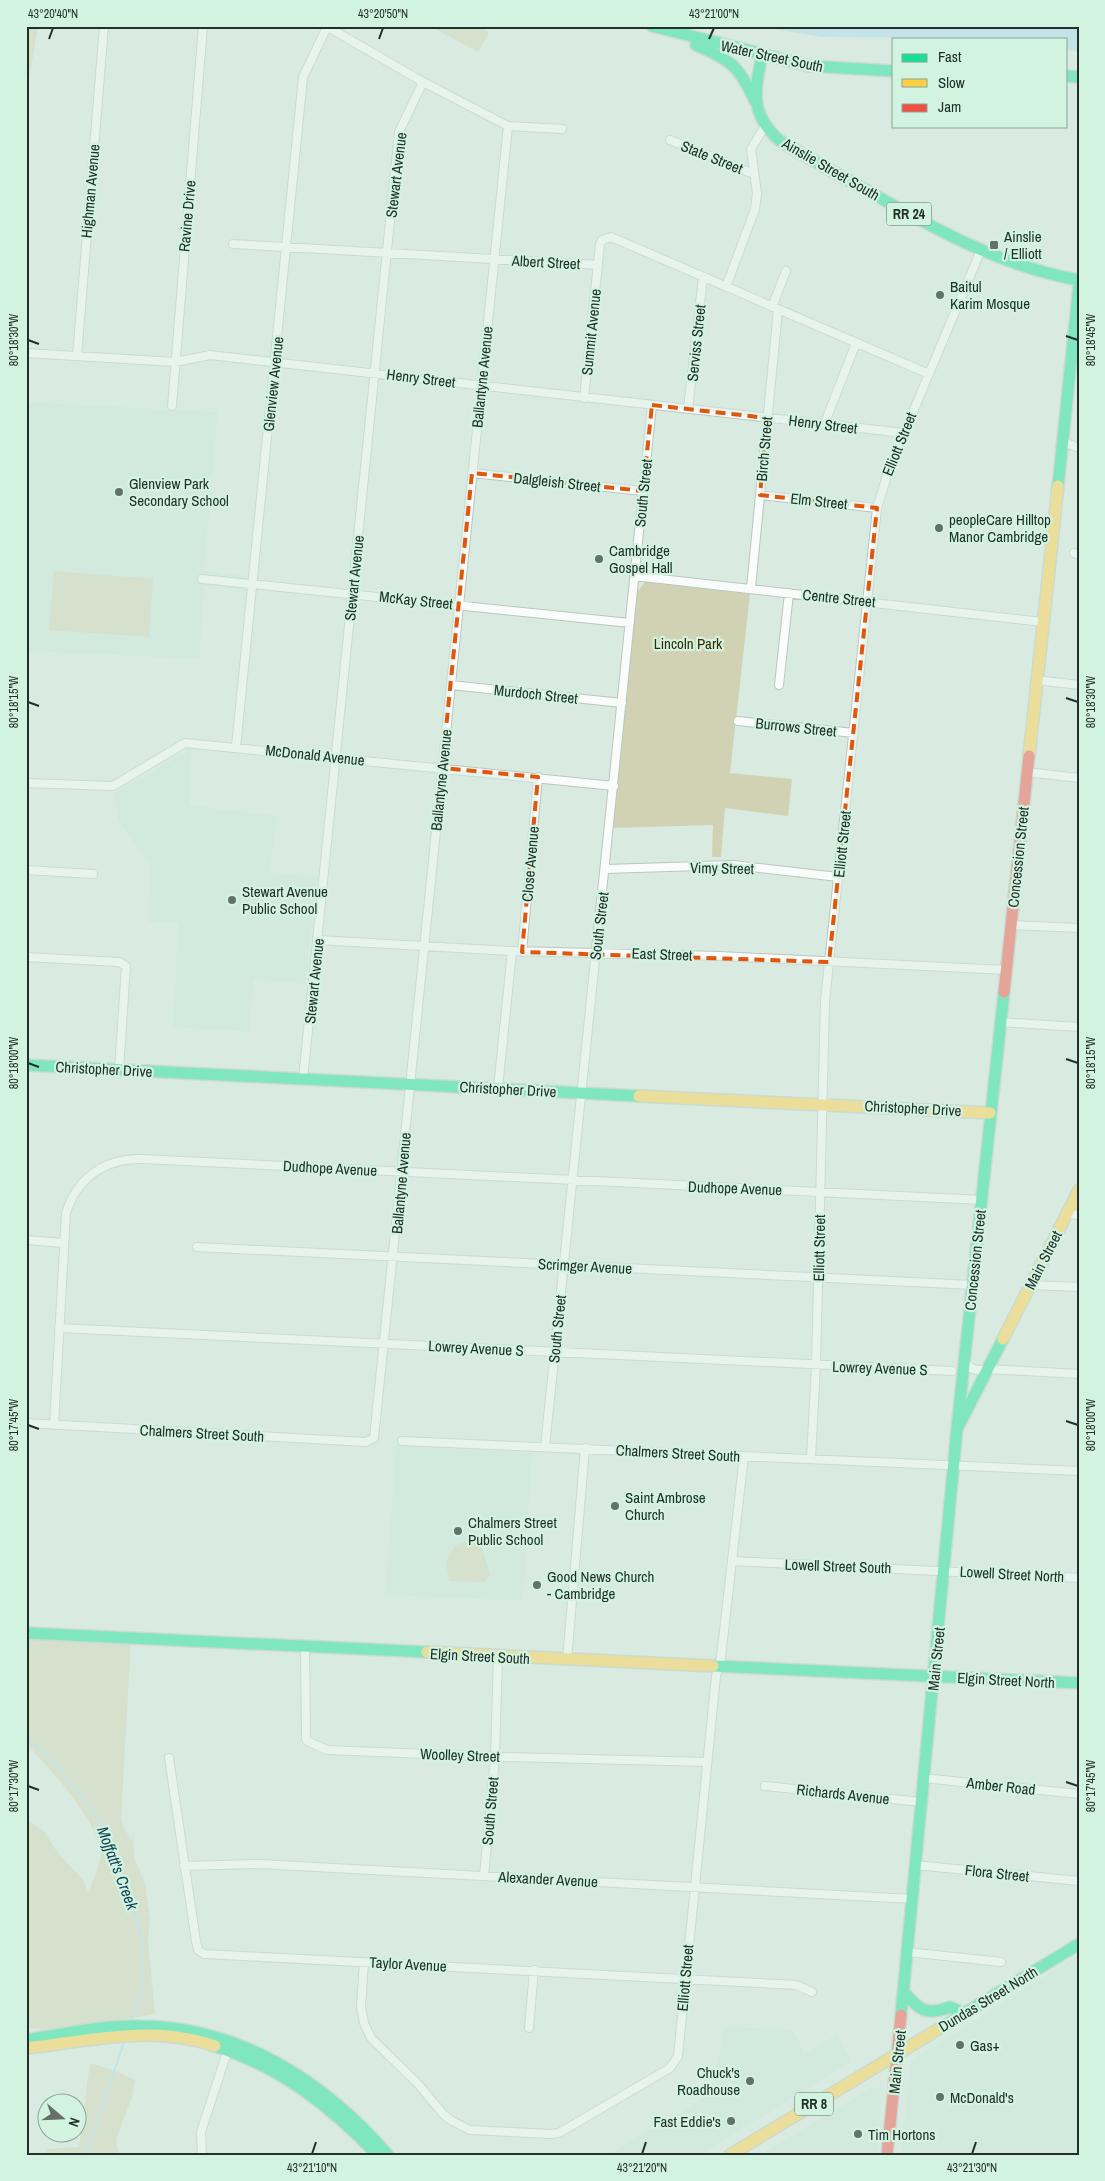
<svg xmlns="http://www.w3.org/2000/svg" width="1105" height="2181" font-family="'Archivo Narrow',sans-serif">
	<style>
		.built { fill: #cae9d8 }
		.green { fill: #d1d2b3 }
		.water { fill: #acdaea }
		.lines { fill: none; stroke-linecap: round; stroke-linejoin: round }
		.stream { stroke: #acdaea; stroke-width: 2 }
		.street-casing { stroke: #b9c7bf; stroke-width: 10 }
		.fast-casing { stroke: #b9c7bf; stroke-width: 14 }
		.slow-casing { stroke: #b9c7bf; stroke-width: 14 }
		.jam-casing { stroke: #b9c7bf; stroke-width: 14 }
		.street { stroke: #f9fcfa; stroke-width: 8 }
		.fast { stroke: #16e098; stroke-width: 11 }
		.slow { stroke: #ffcf43; stroke-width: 11 }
		.jam { stroke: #f24e42; stroke-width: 11 }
		.marked { fill: none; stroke: #de570d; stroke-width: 4; stroke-dasharray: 10 6; stroke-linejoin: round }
		.ticks { fill: none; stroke: #233029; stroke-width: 2 }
		.poi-dot { fill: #637169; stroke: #d1f3e0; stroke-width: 2 }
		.labels { text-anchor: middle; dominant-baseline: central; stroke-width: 4.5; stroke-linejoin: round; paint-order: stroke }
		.shield { fill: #d1f3e0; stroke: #576a60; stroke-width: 1 }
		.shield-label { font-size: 14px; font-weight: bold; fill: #233029 }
		.street-label { font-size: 15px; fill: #233029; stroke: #d1f3e0 }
		.poi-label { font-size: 15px; fill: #233029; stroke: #d1f3e0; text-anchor: start }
		.park-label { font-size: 15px; fill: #342900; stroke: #d1f3e0 }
		.water-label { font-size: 16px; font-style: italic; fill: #144457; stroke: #d1f3e0 }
		.neatline { fill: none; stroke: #233029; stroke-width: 2 }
		.ticks-label { font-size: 12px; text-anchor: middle; fill: #233029 }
	</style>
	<rect width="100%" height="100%" fill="#d9ebe1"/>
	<path class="built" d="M 26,402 L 218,412 L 204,571 L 245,576 L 247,573 L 245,592 L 242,589 L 205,586 L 199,659 L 26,651 Z
		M 192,737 L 190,805 L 277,816 L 270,872 L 317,877 L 306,984 L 254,979 L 250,1032 L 173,1027 L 178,923 L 148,922 L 149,863 L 118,820 L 114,794 L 186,752 Z
		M 396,1445 L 532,1453 L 523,1601 L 385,1595 Z
		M 1079,1954 L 1079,2155 L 900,2155 L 911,2061 Z
		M 725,2027 L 792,2029 L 805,2054 L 837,2034 L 852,2061 L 700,2155 L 607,2155 L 710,2094 Z
		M 882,2086 L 877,2155 L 760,2155 L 871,2088 Z"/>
	<path class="green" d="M 26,26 L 38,26 L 26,96 Z
		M 430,26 L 480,26 L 489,32 L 478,52 Z
		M 54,571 L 153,579 L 149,637 L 49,630 Z
		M 645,582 L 750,594 L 730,773 L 792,779 L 788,816 L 725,808 L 721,857 L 712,857 L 713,825 L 613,828 L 637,592 Z
		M 479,1537 L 490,1575 L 484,1582 L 449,1581 L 446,1562 L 455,1546 Z
		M 26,1634 L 131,1639 L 121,1819 L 124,1828 L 132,1841 L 133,1832 L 134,1857 L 145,1883 L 150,1920 L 148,1941 L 155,2014 L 57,2030 L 26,2028 L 26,1819 L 45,1832 L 57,1852 L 83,1880 L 88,1892 C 92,1884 100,1864 101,1855 C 102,1825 47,1765 26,1744 Z
		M 90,2063 L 116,2071 L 135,2080 L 133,2094 L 116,2140 L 119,2155 L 46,2155 L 47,2149 L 79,2147 Z"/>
	<path class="water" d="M 755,26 L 1079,26 L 1079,52 L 1066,50 L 1066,39 L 821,37 Z"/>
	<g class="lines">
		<path class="stream" d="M 26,1736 L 58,1767 L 100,1820 L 126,1885 L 142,1938 L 142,1991 L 131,2021
			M 86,2155 L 125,2039"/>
		<defs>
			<path id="street" d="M 326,26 L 423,82 L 508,126 L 562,129
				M 670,140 L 754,174
				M 233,244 L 598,265
				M 726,287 L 755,209 L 757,194 L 751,149 L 765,126
				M 772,307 L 786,271
				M 26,353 L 175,362 L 210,355 L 904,433
				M 77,356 L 104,26
				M 584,398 L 600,244 L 602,240 L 611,237 L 929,374
				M 172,406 L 203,26
				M 688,409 L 703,277
				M 824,425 L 856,343
				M 1061,441 L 1079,448
				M 472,473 L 643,491
				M 760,495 L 877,508
				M 1074,553 L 1079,555
				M 634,576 L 1043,622
				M 202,579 L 630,623
				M 751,588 L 778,310
				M 1036,680 L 1079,685
				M 451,685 L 622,703
				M 779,685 L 789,593
				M 738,721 L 854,733
				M 236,747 L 303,77 L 327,27
				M 1026,772 L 1079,778
				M 26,783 L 113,786 L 185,743 L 614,786
				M 605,869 L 733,865 L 838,877
				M 26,870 L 93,874
				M 1011,925 L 1079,928
				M 318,940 L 512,951 L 720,956 L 1006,970
				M 522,952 L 538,777
				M 26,957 L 119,962 L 126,966 L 119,1070
				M 1000,1022 L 1079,1027
				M 303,1079 L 399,132 L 423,82
				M 498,1088 L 512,951
				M 1067,1214 L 1079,1215
				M 26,1240 L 63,1243
				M 197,1247 L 973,1285
				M 1031,1285 L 1079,1287
				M 59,1328 L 952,1371
				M 965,1360 C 970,1371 977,1371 988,1369 L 1079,1374
				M 26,1423 L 366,1442 L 374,1438 L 508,126
				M 54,1425 L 66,1213 C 77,1178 105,1158 142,1159 L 982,1200
				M 402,1441 L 1079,1471
				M 545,1447 L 652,405
				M 811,1458 L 816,1365 L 825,1001 L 877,508 L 889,469 L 981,250
				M 732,1561 L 1079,1578
				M 305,1648 L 306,1738 L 307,1741 L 327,1750 L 503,1757 L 707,1762
				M 567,1660 L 585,1448
				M 169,1758 L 196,1941 L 198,1950 L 204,1954 L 796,1985 L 812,1992
				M 923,1778 L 1079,1794
				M 765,1786 L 921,1802
				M 915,1865 L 1079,1881
				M 184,1866 L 260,1864 L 912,1899
				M 484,1876 L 495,1757 L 498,1656
				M 907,1952 L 1001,1962
				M 364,1962 L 361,2007 L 364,2023 L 371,2038 L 418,2084 L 444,2115 L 452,2121 L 470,2130 L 551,2134 L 559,2133 L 670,2068 L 678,2056 L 716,1676 L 721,1657 L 744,1456
				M 529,2028 L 534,1970
				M 202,2155 L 201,2132 L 229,2046"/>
			<path id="fast" d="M 652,26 L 809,66 L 894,71
				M 696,45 C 731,60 739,66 755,101
				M 762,55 C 755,91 749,113 779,140 C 810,160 843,177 875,195 C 940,232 1005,267 1079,280
				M 1066,76 L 1079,77
				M 1058,486 L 1079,285
				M 26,1065 L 639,1096
				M 957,1429 L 1004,992
				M 26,1633 L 427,1652
				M 713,1666 L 1079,1683
				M 904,1992 C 919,2010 926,2016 950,2007 L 963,2013
				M 901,2015 L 957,1429 L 1003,1339
				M 937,2030 L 1079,1944
				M 26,2040 C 63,2034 101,2025 139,2026 C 239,2026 325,2082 388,2155
				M 215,2046 C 280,2067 331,2106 377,2155"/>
			<path id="slow" d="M 1029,756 L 1058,486
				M 639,1096 L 990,1113
				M 1003,1339 L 1079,1190
				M 427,1652 L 713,1666
				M 26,2048 C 90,2041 151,2024 215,2046
				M 730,2155 L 937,2030"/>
			<path id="jam" d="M 1004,992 L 1029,756
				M 887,2155 L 901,2015"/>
		</defs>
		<use href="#street" class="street-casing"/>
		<use href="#fast" class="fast-casing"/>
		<use href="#slow" class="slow-casing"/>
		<use href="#jam" class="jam-casing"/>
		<use href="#street" class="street"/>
		<use href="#fast" class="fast"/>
		<use href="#slow" class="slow"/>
		<use href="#jam" class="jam"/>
	</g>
	<path d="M0 0H1105V2181H0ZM 652,405 L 767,418 L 760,495 L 877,508 L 829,962 L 522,952 L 538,777 L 442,768 L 472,473 L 643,491 Z" fill="#d9ebe1" fill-opacity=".55" fill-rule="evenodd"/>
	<path class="marked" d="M 652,405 L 767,418 L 760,495 L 877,508 L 829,962 L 522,952 L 538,777 L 442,768 L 472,473 L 643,491 Z"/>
	<path class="ticks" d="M 49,39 L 53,28M 379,39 L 383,28M 709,39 L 714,28M 1066,336 L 1078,340M 28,340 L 39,344M 1066,698 L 1078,702M 28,702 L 39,706M 1066,1059 L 1078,1063M 28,1063 L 39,1067M 1066,1421 L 1078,1425M 28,1425 L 39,1429M 1066,1782 L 1078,1786M 28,1786 L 39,1790M 312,2154 L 316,2142M 642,2154 L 646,2142M 972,2154 L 976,2142"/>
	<g class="poi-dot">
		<rect x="989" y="240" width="10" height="10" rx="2.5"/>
		<circle cx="940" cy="295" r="5"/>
		<circle cx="119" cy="492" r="5"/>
		<circle cx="939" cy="528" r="5"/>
		<circle cx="599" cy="559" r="5"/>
		<circle cx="232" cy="900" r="5"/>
		<circle cx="615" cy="1506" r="5"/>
		<circle cx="458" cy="1531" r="5"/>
		<circle cx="537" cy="1585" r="5"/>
		<circle cx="960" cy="2045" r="5"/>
		<circle cx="750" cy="2081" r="5"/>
		<circle cx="940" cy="2097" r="5"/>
		<circle cx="731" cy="2121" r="5"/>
		<circle cx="858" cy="2134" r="5"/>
	</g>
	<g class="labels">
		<g class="shield">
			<rect x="886.5" y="202.5" width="45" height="23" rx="4"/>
			<rect x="795" y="2092.5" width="38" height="23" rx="4"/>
		</g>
		<g class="shield-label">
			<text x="909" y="214">RR 24</text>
			<text x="814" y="2104">RR 8</text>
		</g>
		<g class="street-label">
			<text transform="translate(772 56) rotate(12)">Water Street South</text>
			<text transform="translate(712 157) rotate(22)">State Street</text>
			<text transform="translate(831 169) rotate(30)">Ainslie Street South</text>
			<text transform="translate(396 175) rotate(-83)">Stewart Avenue</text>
			<text transform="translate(90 191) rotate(-85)">Highman Avenue</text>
			<text transform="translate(187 216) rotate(-85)">Ravine Drive</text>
			<text transform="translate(546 262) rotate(3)">Albert Street</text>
			<text transform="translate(591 332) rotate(-84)">Summit Avenue</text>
			<text transform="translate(696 343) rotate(-84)">Serviss Street</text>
			<text transform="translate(482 377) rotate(-84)">Ballantyne Avenue</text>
			<text transform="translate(421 378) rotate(7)">Henry Street</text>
			<text transform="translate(273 384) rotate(-84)">Glenview Avenue</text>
			<text transform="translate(823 424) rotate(7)">Henry Street</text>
			<text transform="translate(899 444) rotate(-68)">Elliott Street</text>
			<text transform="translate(764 449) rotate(-85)">Birch Street</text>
			<text transform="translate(557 482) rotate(6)">Dalgleish Street</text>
			<text transform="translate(643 493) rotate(-84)">South Street</text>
			<text transform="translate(819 501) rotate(6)">Elm Street</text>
			<text transform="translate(354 578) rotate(-84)">Stewart Avenue</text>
			<text transform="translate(839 598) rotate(6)">Centre Street</text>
			<text transform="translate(416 600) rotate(6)">McKay Street</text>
			<text transform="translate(536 694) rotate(6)">Murdoch Street</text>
			<text transform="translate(796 727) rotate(6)">Burrows Street</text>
			<text transform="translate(315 755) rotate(6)">McDonald Avenue</text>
			<text transform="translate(441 780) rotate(-84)">Ballantyne Avenue</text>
			<text transform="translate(842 844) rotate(-84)">Elliott Street</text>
			<text transform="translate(1018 857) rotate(-84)">Concession Street</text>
			<text transform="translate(530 864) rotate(-85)">Close Avenue</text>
			<text transform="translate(722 868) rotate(1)">Vimy Street</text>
			<text transform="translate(599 926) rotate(-83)">South Street</text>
			<text transform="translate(662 954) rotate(2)">East Street</text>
			<text transform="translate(314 981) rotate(-84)">Stewart Avenue</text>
			<text transform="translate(104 1069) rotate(3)">Christopher Drive</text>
			<text transform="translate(508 1089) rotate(3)">Christopher Drive</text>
			<text transform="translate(913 1108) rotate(3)">Christopher Drive</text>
			<text transform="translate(330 1168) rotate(3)">Dudhope Avenue</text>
			<text transform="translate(401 1183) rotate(-85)">Ballantyne Avenue</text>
			<text transform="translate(735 1188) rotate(2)">Dudhope Avenue</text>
			<text transform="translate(819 1248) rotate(-89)">Elliott Street</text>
			<text transform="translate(975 1260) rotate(-84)">Concession Street</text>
			<text transform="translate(1043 1260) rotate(-63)">Main Street</text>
			<text transform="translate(585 1266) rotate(3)">Scrimger Avenue</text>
			<text transform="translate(557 1329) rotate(-84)">South Street</text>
			<text transform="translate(476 1348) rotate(3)">Lowrey Avenue S</text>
			<text transform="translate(880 1368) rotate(2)">Lowrey Avenue S</text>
			<text transform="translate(202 1433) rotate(3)">Chalmers Street South</text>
			<text transform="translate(678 1453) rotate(3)">Chalmers Street South</text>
			<text transform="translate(838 1566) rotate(2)">Lowell Street South</text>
			<text transform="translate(1012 1574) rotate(3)">Lowell Street North</text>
			<text transform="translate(480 1656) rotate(3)">Elgin Street South</text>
			<text transform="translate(936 1659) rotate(-84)">Main Street</text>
			<text transform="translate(1006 1680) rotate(3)">Elgin Street North</text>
			<text transform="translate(460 1755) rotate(2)">Woolley Street</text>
			<text transform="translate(1001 1786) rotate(6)">Amber Road</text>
			<text transform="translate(843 1794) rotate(6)">Richards Avenue</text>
			<text transform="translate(490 1811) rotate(-85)">South Street</text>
			<text transform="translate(997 1873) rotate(6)">Flora Street</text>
			<text transform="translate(548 1879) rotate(3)">Alexander Avenue</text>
			<text transform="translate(408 1964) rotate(3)">Taylor Avenue</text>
			<text transform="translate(685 1978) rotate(-85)">Elliott Street</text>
			<text transform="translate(988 1999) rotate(-31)">Dundas Street North</text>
			<text transform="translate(897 2062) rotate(-84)">Main Street</text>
		</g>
		<g class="poi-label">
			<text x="1004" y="236">Ainslie<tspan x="1004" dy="17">/ Elliott</tspan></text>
			<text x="950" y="286">Baitul<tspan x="950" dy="17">Karim Mosque</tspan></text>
			<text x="129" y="483">Glenview Park<tspan x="129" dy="17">Secondary School</tspan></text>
			<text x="949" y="519">peopleCare Hilltop<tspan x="949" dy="17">Manor Cambridge</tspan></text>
			<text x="609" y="550">Cambridge<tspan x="609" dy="17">Gospel Hall</tspan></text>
			<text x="242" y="891">Stewart Avenue<tspan x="242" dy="17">Public School</tspan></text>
			<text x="625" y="1497">Saint Ambrose<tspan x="625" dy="17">Church</tspan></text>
			<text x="468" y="1522">Chalmers Street<tspan x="468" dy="17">Public School</tspan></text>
			<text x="547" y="1576">Good News Church<tspan x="547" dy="17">- Cambridge</tspan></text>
			<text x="970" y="2045">Gas+</text>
			<text x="740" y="2072" text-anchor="end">Chuck's<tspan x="740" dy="17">Roadhouse</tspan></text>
			<text x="950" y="2097">McDonald's</text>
			<text x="721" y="2121" text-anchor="end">Fast Eddie's</text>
			<text x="868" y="2134">Tim Hortons</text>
		</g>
		<g class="park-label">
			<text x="688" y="643">Lincoln Park</text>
		</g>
		<g class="water-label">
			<text transform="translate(118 1868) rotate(69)">Moffatt's Creek</text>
		</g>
	</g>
	<rect width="1105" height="2181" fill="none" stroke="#d1f3e0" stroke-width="55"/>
	<rect x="892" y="38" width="175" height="90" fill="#d1f3e0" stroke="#8ba597"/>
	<rect x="902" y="54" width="25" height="8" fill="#16e098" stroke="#8ba597"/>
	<text x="938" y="62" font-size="15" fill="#233029">Fast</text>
	<rect x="902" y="79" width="25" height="8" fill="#ffcf43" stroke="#8ba597"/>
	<text x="938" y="88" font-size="15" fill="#233029">Slow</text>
	<rect x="902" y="104" width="25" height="8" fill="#f24e42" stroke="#8ba597"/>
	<text x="938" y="112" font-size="15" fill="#233029">Jam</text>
	<g transform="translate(62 2118) rotate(109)"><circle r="24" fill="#d1f3e0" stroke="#8ba597"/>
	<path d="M0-4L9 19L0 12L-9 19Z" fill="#637169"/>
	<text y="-8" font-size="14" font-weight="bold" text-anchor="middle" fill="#233029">N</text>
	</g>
	<rect x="28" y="28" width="1050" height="2126" class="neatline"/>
	<g class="ticks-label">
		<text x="53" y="18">43°20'40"N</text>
		<text x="383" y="18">43°20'50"N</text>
		<text x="714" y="18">43°21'00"N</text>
		<text transform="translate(14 340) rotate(-90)" y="4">80°18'30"W</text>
		<text transform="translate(1091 340) rotate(-90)" y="4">80°18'45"W</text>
		<text transform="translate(14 702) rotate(-90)" y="4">80°18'15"W</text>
		<text transform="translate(1091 702) rotate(-90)" y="4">80°18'30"W</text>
		<text transform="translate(14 1063) rotate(-90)" y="4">80°18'00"W</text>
		<text transform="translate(1091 1063) rotate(-90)" y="4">80°18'15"W</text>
		<text transform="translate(14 1425) rotate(-90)" y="4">80°17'45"W</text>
		<text transform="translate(1091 1425) rotate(-90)" y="4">80°18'00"W</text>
		<text transform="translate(14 1786) rotate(-90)" y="4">80°17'30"W</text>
		<text transform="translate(1091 1786) rotate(-90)" y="4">80°17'45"W</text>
		<text x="312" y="2172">43°21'10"N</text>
		<text x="642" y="2172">43°21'20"N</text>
		<text x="972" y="2172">43°21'30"N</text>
	</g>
</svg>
